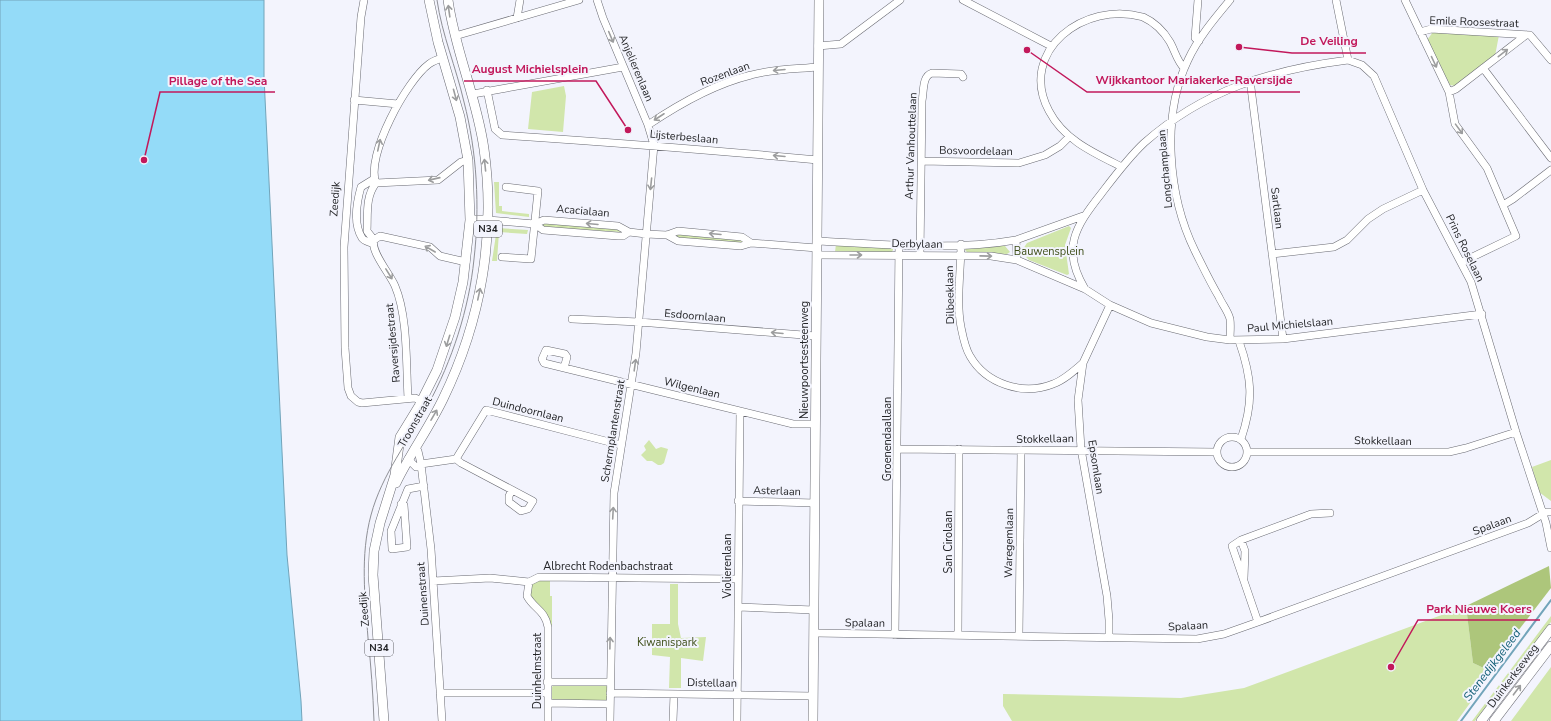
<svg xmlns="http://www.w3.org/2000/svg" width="1551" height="721" font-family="'Nunito Sans',sans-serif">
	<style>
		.green { fill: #d1e6ab }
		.forest { fill: #adc67b }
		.water { fill: #94dbf8; stroke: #72a4ba }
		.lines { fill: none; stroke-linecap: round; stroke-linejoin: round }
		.stream { stroke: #72a4ba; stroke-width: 2 }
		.minor-casing { stroke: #696a72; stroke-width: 8 }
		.major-casing { stroke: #696a72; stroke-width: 10 }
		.minor { stroke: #fff; stroke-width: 7 }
		.major { stroke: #fff; stroke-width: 9 }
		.tram { stroke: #8f9096; stroke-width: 1 }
		.oneway { stroke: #9c9d9e }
		.labels { text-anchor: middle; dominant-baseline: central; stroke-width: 4; stroke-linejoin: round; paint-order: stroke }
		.shield { fill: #f3f4fd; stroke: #626368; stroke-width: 1 }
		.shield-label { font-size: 10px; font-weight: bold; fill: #242528 }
		.street-label { font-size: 11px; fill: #242528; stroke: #f3f4fd }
		.park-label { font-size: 11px; fill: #3d4d17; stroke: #f3f4fd }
		.water-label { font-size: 12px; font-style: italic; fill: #115e76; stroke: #f3f4fd }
		.leader { fill: none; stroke: #c2185b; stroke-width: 1.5 }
		.callout-dot { fill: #c2185b; stroke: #f3f4fd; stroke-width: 1.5 }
		.callout-label { font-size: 12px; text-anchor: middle; font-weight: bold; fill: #c2185b; stroke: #f3f4fd; stroke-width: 4; stroke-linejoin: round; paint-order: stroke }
	</style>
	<rect width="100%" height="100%" fill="#f3f4fd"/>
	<path class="green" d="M 1433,32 L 1499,35 L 1495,56 L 1455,86 L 1450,85 L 1427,40 Z
		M 564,86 L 566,96 L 563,132 L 528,129 L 532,92 Z
		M 494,182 L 499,182 L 499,206 L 502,206 L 502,211 L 529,214 L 529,217 L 496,213 Z
		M 539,223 L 616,228 L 622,232 L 546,228 Z
		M 1069,226 L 1071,228 L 1065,245 L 1069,274 L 1067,275 L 1029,260 L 1025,256 L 1023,249 L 1027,243 Z
		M 497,228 L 528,230 L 527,234 L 499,232 L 497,261 L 492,261 Z
		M 675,234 L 742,240 L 746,243 L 677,239 Z
		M 836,244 L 893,248 L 893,250 L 891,253 L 835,252 Z
		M 968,246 L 1005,246 L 1010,252 L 1007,254 L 968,253 L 965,250 Z
		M 649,440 L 656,449 L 661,447 L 668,449 L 664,463 L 661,465 L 658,465 L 652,461 L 647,461 L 641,455 L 646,450 L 644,446 Z
		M 1551,460 L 1551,501 L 1539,492 L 1532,467 Z
		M 550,578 L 550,596 L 552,596 L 552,625 L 549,625 L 528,592 L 532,582 Z
		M 670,584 L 678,584 L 678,624 L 681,638 L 706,637 L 703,661 L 681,658 L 681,688 L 669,688 L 670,657 L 652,655 L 652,624 L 670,624 Z
		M 1466,606 L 1473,663 L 1488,670 L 1486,676 L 1471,694 L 1473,699 L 1457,721 L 1012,721 L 1003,706 L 1003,694 L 1181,698 L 1244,688 Z
		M 1551,616 L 1551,622 L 1475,721 L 1472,721 Z
		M 1551,667 L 1551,721 L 1511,721 Z
		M 554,685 L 606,685 L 608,689 L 608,698 L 605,701 L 553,700 C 550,695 549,689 554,685 Z"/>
	<path class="forest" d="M 1549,566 L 1551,588 L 1488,670 L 1473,663 L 1466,606 Z"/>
	<path class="water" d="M 0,0 L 264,0 L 264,77 L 287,555 L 301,701 L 302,721 L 0,721 Z"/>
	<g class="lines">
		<path class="stream" d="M 1461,721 L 1551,600"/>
		<defs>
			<path id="minor" d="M 364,0 L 361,17 L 344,247 L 345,348 L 348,388 L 351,396 L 358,402 L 362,403 L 415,398 L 422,401
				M 597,0 L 603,18 L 648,125 L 654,145 L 636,353 L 614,493 L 610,721
				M 963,0 L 1049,45
				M 1198,0 L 1195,38 L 1199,41
				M 1336,0 L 1348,60 L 1362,65 L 1374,76 L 1423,190 L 1471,282 L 1516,432 L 1546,523 L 1551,548
				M 1405,0 L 1449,92 L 1455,124 L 1487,168 L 1516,236 L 1462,262
				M 517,18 L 520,0
				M 1420,32 L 1431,29 L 1530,35 L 1551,60
				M 455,36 L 579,0
				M 818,46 L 841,44 L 900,0
				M 1483,68 L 1551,158
				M 1250,80 L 1283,339
				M 487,90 L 495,129 L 502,135 C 607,142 712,150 818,160
				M 1449,92 L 1456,89 L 1526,35
				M 473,94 L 623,67
				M 354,100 L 398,104
				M 648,125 C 679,104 714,84 751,75 C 772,69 796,69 818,67
				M 922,161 L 1019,163 L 1045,155 L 1060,146 L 1069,137
				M 1122,167 C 1094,153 1064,140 1049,111 C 1017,51 1085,0 1143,17 C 1154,22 1164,32 1170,42 C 1175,51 1177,61 1184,68
				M 376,183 C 365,156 407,80 429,64 C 433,61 439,59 443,58
				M 376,183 L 438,180 L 461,162 L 468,160
				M 1503,205 L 1513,199 L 1551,170
				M 1083,216 L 1016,240 L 1017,260 L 1085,289 L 1110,305 L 1151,323 L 1207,337 L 1230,340 L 1283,339 L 1482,314
				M 488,220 L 535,224 L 543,230 L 618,236 L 623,236 L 629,232
				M 535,224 L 544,220 L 618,226 L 629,232 L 646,234 L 667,235 L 678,231 L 742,237 L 751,243
				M 667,235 L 678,241 L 741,246 L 751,243 L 817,248
				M 374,240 C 370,251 390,274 395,286 C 408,316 406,365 408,398
				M 374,240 L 380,236 L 430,247 L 440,256 L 466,262
				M 374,240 L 367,231 C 368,215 365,197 376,183
				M 817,241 C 881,244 954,251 1016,240
				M 373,244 C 369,242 364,241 362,238 C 353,224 357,201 361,187 L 374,179
				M 961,244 C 961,271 956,301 961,327 C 963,337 965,348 970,356 C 986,384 1023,396 1053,384 C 1064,380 1074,371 1083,363
				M 1272,254 L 1334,247 L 1347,240 L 1368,219 L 1383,209 L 1423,190
				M 817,255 L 991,256 L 1017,260
				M 920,255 L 922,101 C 924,91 922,76 932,73 L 961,74 L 963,77
				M 502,257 L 531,259 L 538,191 L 506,187
				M 1085,289 C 1061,249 1075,227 1101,194 C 1114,177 1128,158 1144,143 C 1204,90 1270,70 1348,60
				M 572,319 L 639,322 L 816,336
				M 1230,340 C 1230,333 1231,326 1230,319 C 1228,311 1222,304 1219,297 C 1210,282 1203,267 1195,251 C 1168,196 1161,116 1188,60 C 1198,38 1215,18 1230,0
				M 1239,341 C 1252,378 1254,401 1241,439
				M 564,368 L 567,357 L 565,354 L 546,350 L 542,359 L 544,363 C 627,384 710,403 793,424 L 815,424
				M1217 452a15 15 0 1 1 30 0a15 15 0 1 1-30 0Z
				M 414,449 L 418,451 L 421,464 L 431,549 L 442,721
				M 897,449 L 1217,452
				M 1248,452 L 1449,452 L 1466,448 L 1516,432
				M 408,459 L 416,467 L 421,467
				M 456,459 L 486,410 L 621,445
				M 421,464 L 456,459 L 461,463 L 533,501 L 528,509 L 521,511 L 509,502 L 509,496 L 512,490
				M 738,501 L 815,503
				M 401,504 L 404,505 L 407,547 L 392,549 L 391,531 L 408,489 L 424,486
				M 1241,540 L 1245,551 L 1244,578
				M 433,581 L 490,578 L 529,582 L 539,577 L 737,579
				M 529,582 L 527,596 C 534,609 545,610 548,627 L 548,721
				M 738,607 L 814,610
				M 1258,622 L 1232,546 L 1241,540 L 1311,514 L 1330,513
				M 814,633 L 1197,639 L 1224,634 L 1258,622 L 1528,523 L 1546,512 L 1551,512
				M 895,635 L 899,244
				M 958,635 L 959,449
				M 1019,636 L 1021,450
				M 1109,638 L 1109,620 L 1107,596 L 1081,449 L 1078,400 L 1083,363 L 1110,305
				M 547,682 L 610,682
				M 440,693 L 548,693
				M 610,693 L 813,696
				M 549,703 L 610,704
				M 673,721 L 674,694
				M 737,721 L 740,411"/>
			<path id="major" d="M 470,220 L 488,220
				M 396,483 C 410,454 429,428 443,399 C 481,321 496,235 484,149 C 477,98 455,51 448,0
				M 384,721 L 373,575 L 374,551 L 380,523 L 395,475 L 400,437 L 419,406 L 437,370 L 455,317 L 463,282 L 470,220 L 468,160 L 460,117 L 438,42 L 429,0
				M 813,721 L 819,0
				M 1481,721 L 1551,629
				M 1494,721 L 1551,646"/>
		</defs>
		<use href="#minor" class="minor-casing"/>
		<use href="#major" class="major-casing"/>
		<use href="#minor" class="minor"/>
		<use href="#major" class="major"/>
		<path class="tram" d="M 374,721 C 373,693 371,666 368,638 C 365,597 360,556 371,515 C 382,474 408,442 428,405 C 452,361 469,309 474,259 C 480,207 477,152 464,102 C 456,67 442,35 437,0"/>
	</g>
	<defs><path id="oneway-shaft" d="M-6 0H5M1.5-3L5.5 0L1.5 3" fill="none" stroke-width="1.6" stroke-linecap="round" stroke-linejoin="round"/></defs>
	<g class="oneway">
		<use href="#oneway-shaft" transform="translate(449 11) rotate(-98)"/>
		<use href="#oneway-shaft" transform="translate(611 37) rotate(67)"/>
		<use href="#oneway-shaft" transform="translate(1503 53) rotate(-38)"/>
		<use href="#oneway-shaft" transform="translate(1434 62) rotate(65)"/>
		<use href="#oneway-shaft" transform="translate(779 70) rotate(175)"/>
		<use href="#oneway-shaft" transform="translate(455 95) rotate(75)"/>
		<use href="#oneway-shaft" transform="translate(659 117) rotate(147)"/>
		<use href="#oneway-shaft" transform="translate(1459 129) rotate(54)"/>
		<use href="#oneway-shaft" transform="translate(379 145) rotate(-78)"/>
		<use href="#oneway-shaft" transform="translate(779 156) rotate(-175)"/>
		<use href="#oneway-shaft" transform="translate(485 165) rotate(-96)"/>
		<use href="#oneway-shaft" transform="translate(434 179) rotate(167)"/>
		<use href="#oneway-shaft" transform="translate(651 184) rotate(96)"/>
		<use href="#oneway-shaft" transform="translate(592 224) rotate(-175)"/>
		<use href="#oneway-shaft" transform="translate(715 234) rotate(-175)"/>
		<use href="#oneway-shaft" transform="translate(430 249) rotate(-150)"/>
		<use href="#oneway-shaft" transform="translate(856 255)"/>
		<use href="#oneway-shaft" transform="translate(986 256) rotate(1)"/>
		<use href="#oneway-shaft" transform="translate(389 274) rotate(58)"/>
		<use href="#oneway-shaft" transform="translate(479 294) rotate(-78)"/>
		<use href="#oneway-shaft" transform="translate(777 333) rotate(-175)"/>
		<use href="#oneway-shaft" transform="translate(448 341) rotate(107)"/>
		<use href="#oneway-shaft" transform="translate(635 365) rotate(-82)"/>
		<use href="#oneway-shaft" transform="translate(434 415) rotate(-60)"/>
		<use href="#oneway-shaft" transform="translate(613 513) rotate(-87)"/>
		<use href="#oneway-shaft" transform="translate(610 643) rotate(-89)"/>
		<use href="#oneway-shaft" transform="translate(1517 690) rotate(-53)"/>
	</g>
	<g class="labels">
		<g class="shield">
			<rect x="474" y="221" width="28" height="16" rx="3"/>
			<rect x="365" y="640" width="28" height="16" rx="3"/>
		</g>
		<g class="shield-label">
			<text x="488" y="229">N34</text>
			<text x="379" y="648">N34</text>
		</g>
		<g class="street-label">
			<text transform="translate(1474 22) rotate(2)">Emile Roosestraat</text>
			<text transform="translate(636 68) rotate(67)">Anjelierenlaan</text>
			<text transform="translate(725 74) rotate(-20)">Rozenlaan</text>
			<text transform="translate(684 137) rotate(5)">Lijsterbeslaan</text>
			<text transform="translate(911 146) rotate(-88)">Arthur Vanhouttelaan</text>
			<text transform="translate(976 151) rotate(1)">Bosvoordelaan</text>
			<text transform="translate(1165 169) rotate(-95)">Longchamplaan</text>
			<text transform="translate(335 199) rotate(-86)">Zeedijk</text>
			<text transform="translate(1277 208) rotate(83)">Sartlaan</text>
			<text transform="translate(583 211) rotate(5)">Acacialaan</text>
			<text transform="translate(917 244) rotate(1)">Derbylaan</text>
			<text transform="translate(1465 248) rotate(64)">Prins Roselaan</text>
			<text transform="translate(950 295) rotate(-91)">Dilbeeklaan</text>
			<text transform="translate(695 316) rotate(5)">Esdoornlaan</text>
			<text transform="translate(1290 325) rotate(-5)">Paul Michielslaan</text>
			<text transform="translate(393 343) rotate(-95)">Raversijdestraat</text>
			<text transform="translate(804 360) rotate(-90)">Nieuwpoortsesteenweg</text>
			<text transform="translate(692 388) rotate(14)">Wilgenlaan</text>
			<text transform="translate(528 410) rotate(14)">Duindoornlaan</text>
			<text transform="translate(415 422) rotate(-60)">Troonstraat</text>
			<text transform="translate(613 431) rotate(-81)">Schermplantenstraat</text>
			<text transform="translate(887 439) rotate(-90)">Groenendaallaan</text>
			<text transform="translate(1045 439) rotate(-1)">Stokkellaan</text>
			<text transform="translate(1383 441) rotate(1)">Stokkellaan</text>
			<text transform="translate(1096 467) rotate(81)">Epsomlaan</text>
			<text transform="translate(777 491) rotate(2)">Asterlaan</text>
			<text transform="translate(1492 525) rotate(-20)">Spalaan</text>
			<text transform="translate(948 542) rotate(-90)">San Cirolaan</text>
			<text transform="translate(1009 543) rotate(-89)">Waregemlaan</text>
			<text x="608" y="566">Albrecht Rodenbachstraat</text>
			<text transform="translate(727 566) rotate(-90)">Violierenlaan</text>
			<text transform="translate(423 594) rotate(-94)">Duinenstraat</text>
			<text transform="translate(364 609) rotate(-95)">Zeedijk</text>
			<text transform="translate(865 623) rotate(1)">Spalaan</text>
			<text transform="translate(1188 626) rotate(-3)">Spalaan</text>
			<text transform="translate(537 671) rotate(-90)">Duinhelmstraat</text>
			<text transform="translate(1513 676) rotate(-53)">Duinkerkseweg</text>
			<text transform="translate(712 683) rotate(1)">Distellaan</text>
		</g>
		<g class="park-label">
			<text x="1049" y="251">Bauwensplein</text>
			<text x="667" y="642">Kiwanispark</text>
		</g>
		<g class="water-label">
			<text transform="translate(1492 665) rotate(-53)">Stenedijkgeleed</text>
		</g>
	</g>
	<path class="leader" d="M1239 47L1292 53H1366M628 130L596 81H464M1027 50L1087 92H1300M144 160L160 92H275M1391 667L1418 620H1540"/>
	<g class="callout-dot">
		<circle cx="1239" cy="47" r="4"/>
		<circle cx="628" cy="130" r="4"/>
		<circle cx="1027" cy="50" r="4"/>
		<circle cx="144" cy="160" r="4"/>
		<circle cx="1391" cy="667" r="4"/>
	</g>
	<g class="callout-label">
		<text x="1329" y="45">De Veiling</text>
		<text x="530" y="73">August Michielsplein</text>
		<text x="1194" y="84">Wijkkantoor Mariakerke-Raversijde</text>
		<text x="218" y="85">Pillage of the Sea</text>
		<text x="1479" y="613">Park Nieuwe Koers</text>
	</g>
</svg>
